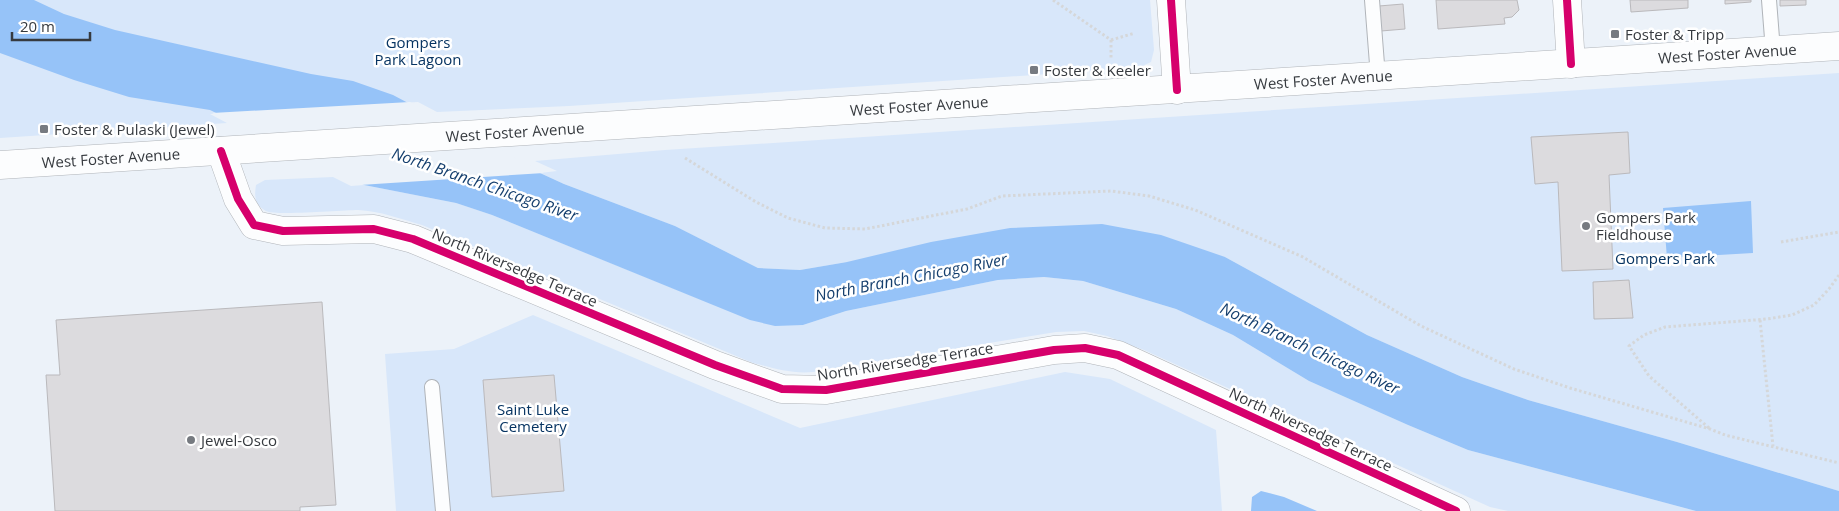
<svg xmlns="http://www.w3.org/2000/svg" width="1839" height="511" font-family="'Open Sans',sans-serif">
	<style>
		.green { fill: #d8e7fa }
		.water { fill: #96c3f8 }
		.pier { fill: #ecf2f9 }
		.building { fill: #dcdbde; stroke: #bab9bc }
		.lines { fill: none; stroke-linecap: round; stroke-linejoin: round }
		.service-casing { stroke: #b0b4b9; stroke-width: 16 }
		.minor-casing { stroke: #b0b4b9; stroke-width: 29 }
		.secondary-casing { stroke: #b0b4b9; stroke-width: 29 }
		.path { stroke: #d5d7d9; stroke-width: 3; stroke-dasharray: 2.5 2.5; stroke-linecap: butt }
		.service { stroke: #fcfdfe; stroke-width: 14 }
		.minor { stroke: #fcfdfe; stroke-width: 28 }
		.secondary { stroke: #fcfdfe; stroke-width: 28 }
		.cycleway-casing { stroke: #fff; stroke-width: 11 }
		.cycleway { stroke: #d6006c; stroke-width: 8 }
		.poi-dot { fill: #767a80; stroke: #fff; stroke-width: 2 }
		.labels { text-anchor: middle; dominant-baseline: central; stroke-width: 5; stroke-linejoin: round; paint-order: stroke }
		.poi-label { font-size: 15px; fill: #363a3f; stroke: #fff; text-anchor: start }
		.park-label { font-size: 15px; fill: #073462; stroke: #fff }
		.street-label { font-size: 15px; fill: #363a3f; stroke: #fff }
		.water-label { font-size: 16px; font-style: italic; fill: #153f6e; stroke: #fff }
	</style>
	<rect width="100%" height="100%" fill="#ecf2f9"/>
	<path class="green" d="M 0,0 L 1150,0 L 1154,50 L 1151,62 L 1138,68 L 569,106 L 437,112 L 418,102 L 210,114 L 227,123 L 0,138 Z
		M 1839,73 L 1839,491 L 1677,442 L 1528,400 L 1462,377 L 1367,335 L 1225,257 L 847,262 L 800,270 L 758,268 L 675,226 L 564,184 L 540,173 L 557,171 L 535,161 L 665,150 Z
		M 333,177 L 351,186 L 364,185 L 456,203 L 492,215 L 697,298 L 803,325 L 846,311 L 998,280 L 1044,277 L 1083,281 L 1176,309 L 1233,335 L 1309,381 L 1408,425 L 1468,450 L 1696,511 L 1508,511 L 1490,507 L 1144,350 L 1107,336 L 1084,331 L 1056,332 L 813,372 C 791,374 774,368 753,363 L 422,225 C 401,219 380,211 358,210 C 342,210 276,216 266,211 C 255,205 254,197 256,185 L 265,180 Z
		M 533,315 L 800,428 L 1065,372 L 1110,379 L 1216,430 L 1222,511 L 396,511 L 385,354 L 454,349 Z"/>
	<path class="water" d="M 0,0 L 34,0 L 64,14 L 115,30 L 311,74 L 353,81 L 393,95 L 540,173 L 564,184 L 675,226 L 758,268 L 800,270 L 847,262 L 931,242 L 1010,228 L 1102,224 L 1161,235 L 1225,257 L 1367,335 L 1462,377 L 1528,400 L 1677,442 L 1839,491 L 1839,511 L 1696,511 L 1468,450 L 1408,425 L 1309,381 L 1233,335 L 1176,309 L 1083,281 L 1044,277 L 998,280 L 846,311 L 803,325 L 775,326 L 750,320 L 492,215 L 456,203 L 364,185 L 210,110 L 129,97 L 74,80 L 0,53 Z
		M 1751,201 L 1753,253 L 1667,258 L 1663,208 Z
		M 1261,491 L 1284,497 L 1317,511 L 1251,511 L 1252,497 Z"/>
	<path class="pier" d="M 410,102 L 544,173 L 360,185 L 212,113 Z"/>
	<path class="building" d="M 1436,0 L 1517,0 L 1519,10 L 1512,17 L 1504,18 L 1505,24 L 1438,29 Z
		M 1630,0 L 1688,0 L 1688,8 L 1631,12 Z
		M 1725,0 L 1751,0 L 1751,2 L 1725,4 Z
		M 1780,0 L 1806,0 L 1806,5 L 1780,6 Z
		M 1403,4 L 1405,29 L 1381,31 L 1379,6 Z
		M 1628,132 L 1630,173 L 1609,175 L 1613,269 L 1562,271 L 1558,182 L 1535,184 L 1531,137 Z
		M 1629,280 L 1633,318 L 1594,319 L 1593,282 Z
		M 322,302 L 336,505 L 300,507 L 300,511 L 55,511 L 46,375 L 60,375 L 56,320 Z
		M 554,375 L 564,491 L 492,497 L 483,380 Z"/>
	<g class="lines">
		<defs>
			<path id="service" d="M 1372,0 L 1378,77
				M 1769,0 L 1773,51
				M 432,387 L 443,511"/>
			<path id="minor" d="M 1171,0 L 1177,90
				M 1567,0 L 1571,64
				M 221,151 L 238,199 L 254,225 L 283,231 L 374,229 L 413,239 L 715,365 L 782,389 L 826,390 L 1054,350 L 1085,348 L 1118,355 L 1456,511"/>
			<g id="secondary">
				<path id="s1" d="M 0,165 L 1839,46"/>
			</g>
		</defs>
		<use href="#service" class="service-casing"/>
		<use href="#minor" class="minor-casing"/>
		<use href="#secondary" class="secondary-casing"/>
		<path class="path" d="M 1053,0 L 1111,40
			M 1111,40 L 1135,33
			M 1111,40 L 1111,59
			M 685,158 L 756,202 L 788,218 L 825,228 L 865,229 L 967,209 L 1002,196 L 1111,191 L 1149,196 L 1195,210 L 1301,256 L 1421,326 L 1514,369 L 1570,388 L 1710,429 L 1725,435 L 1839,463
			M 1781,242 L 1839,232
			M 1760,320 L 1773,446
			M 1709,428 L 1649,376 L 1629,346 L 1644,335 L 1665,327 L 1767,319 L 1792,315 L 1814,305 L 1829,289 L 1839,275"/>
		<use href="#service" class="service"/>
		<use href="#minor" class="minor"/>
		<use href="#secondary" class="secondary"/>
		<defs>
			<path id="cycleway" d="M 1171,0 L 1177,90
				M 1567,0 L 1571,64
				M 221,151 L 238,199 L 254,225 L 283,231 L 374,229 L 413,239 L 715,365 L 782,389 L 826,390 L 1054,350 L 1085,348 L 1118,355 L 1456,511"/>
		</defs>
		<use href="#cycleway" class="cycleway-casing"/>
		<use href="#cycleway" class="cycleway"/>
	</g>
	<g class="poi-dot">
		<rect x="1610" y="29" width="10" height="10" rx="2.5"/>
		<rect x="1029" y="65" width="10" height="10" rx="2.5"/>
		<rect x="39" y="124" width="10" height="10" rx="2.5"/>
		<circle cx="1586" cy="226" r="5"/>
		<circle cx="191" cy="440" r="5"/>
	</g>
	<g class="labels">
		<g class="poi-label">
			<text x="1625" y="34">Foster &amp; Tripp</text>
			<text x="1044" y="70">Foster &amp; Keeler</text>
			<text x="54" y="129">Foster &amp; Pulaski (Jewel)</text>
			<text x="1596" y="217">Gompers Park<tspan x="1596" dy="17">Fieldhouse</tspan></text>
			<text x="201" y="440">Jewel-Osco</text>
		</g>
		<g class="park-label">
			<text x="418" y="42">Gompers<tspan x="418" dy="17">Park Lagoon</tspan></text>
			<text x="1665" y="258">Gompers Park</text>
			<text x="533" y="409">Saint Luke<tspan x="533" dy="17">Cemetery</tspan></text>
		</g>
		<g class="street-label">
			<text stroke="none"><textPath href="#s1" startOffset="1731">West Foster Avenue</textPath></text>
			<text stroke="none"><textPath href="#s1" startOffset="1326">West Foster Avenue</textPath></text>
			<text stroke="none"><textPath href="#s1" startOffset="921">West Foster Avenue</textPath></text>
			<text stroke="none"><textPath href="#s1" startOffset="516">West Foster Avenue</textPath></text>
			<text stroke="none"><textPath href="#s1" startOffset="111">West Foster Avenue</textPath></text>
			<text transform="translate(515 267) rotate(23)">North Riversedge Terrace</text>
			<text transform="translate(905 361) rotate(-9)">North Riversedge Terrace</text>
			<text transform="translate(1311 429) rotate(25)">North Riversedge Terrace</text>
		</g>
		<g class="water-label">
			<text transform="translate(485 184) rotate(19)">North Branch Chicago River</text>
			<text transform="translate(911 277) rotate(-11)">North Branch Chicago River</text>
			<text transform="translate(1310 348) rotate(25)">North Branch Chicago River</text>
		</g>
	</g>
	<path d="M12 32v8h78v-8" fill="none" stroke="#363a3f" stroke-width="2.5"/>
	<text x="20" y="32" font-size="15" fill="#363a3f" stroke="#ffffff" stroke-width="4" paint-order="stroke">20 m</text>
</svg>
